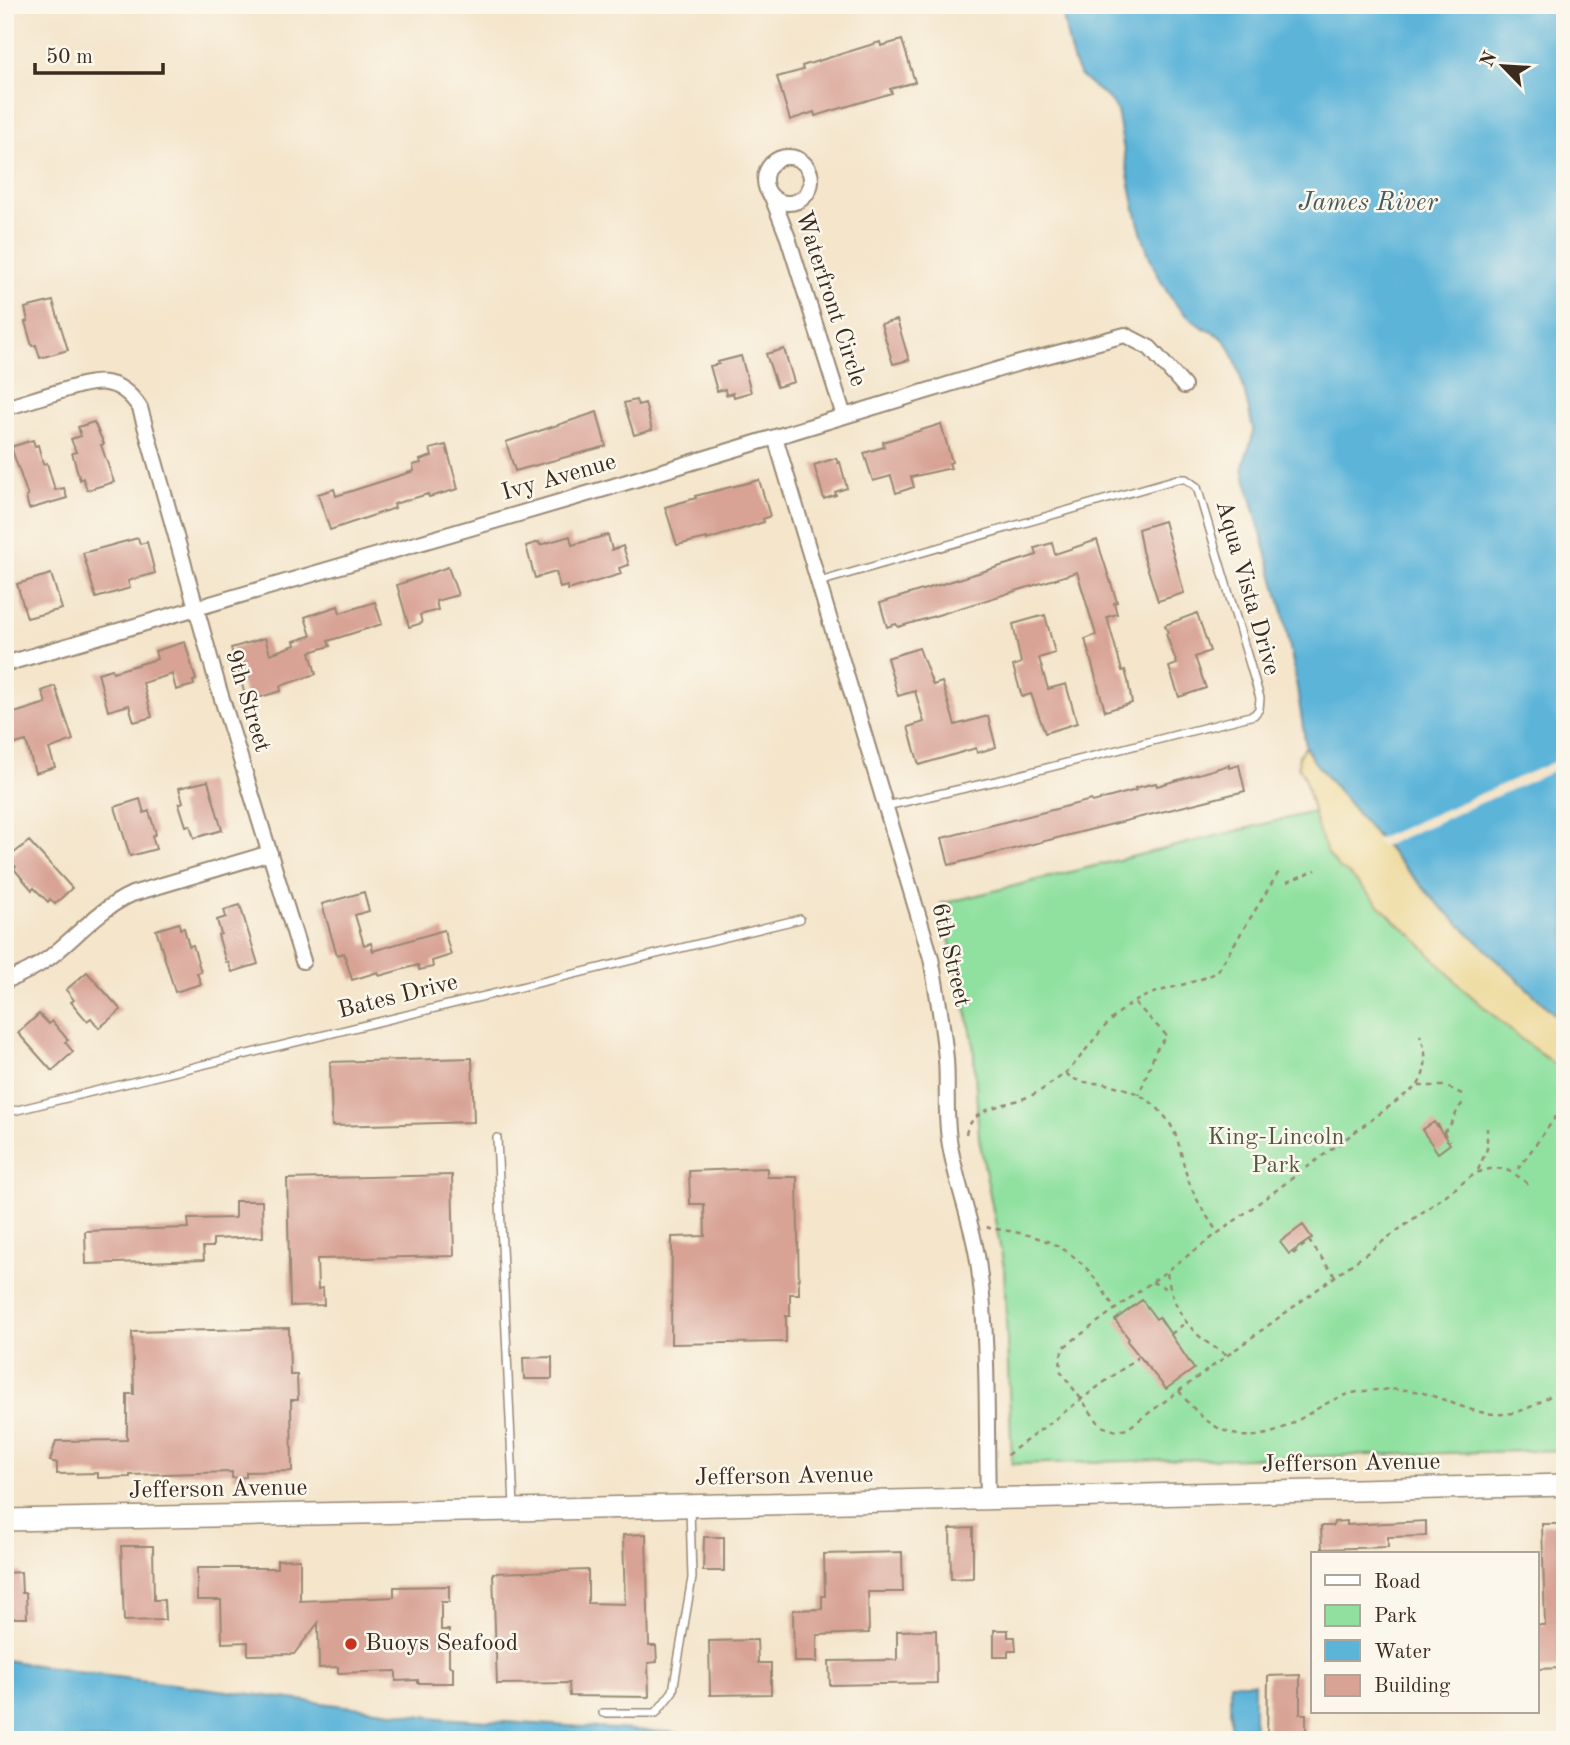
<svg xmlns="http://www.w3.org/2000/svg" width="1570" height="1745" font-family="'Old Standard TT',serif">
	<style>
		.green { fill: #90e1a0; stroke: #66865f; stroke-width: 2 }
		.sand { fill: #eeda9e; stroke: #94825e; stroke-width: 2 }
		.water { fill: #5cb4d9; stroke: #4c6f7c; stroke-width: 2 }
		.pier { fill: #f4e5cb }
		.building { fill: #d8a395 }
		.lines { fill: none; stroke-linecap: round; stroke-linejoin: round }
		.lane-casing { stroke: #988874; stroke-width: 10 }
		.street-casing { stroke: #988874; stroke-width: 18 }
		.secondary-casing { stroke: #988874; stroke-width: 24 }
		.path { stroke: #988874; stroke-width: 2.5; stroke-dasharray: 5 5; stroke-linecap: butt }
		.lane { stroke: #fff; stroke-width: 7 }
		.street { stroke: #fff; stroke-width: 14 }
		.secondary { stroke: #fff; stroke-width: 21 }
		.poi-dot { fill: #c8321e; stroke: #fbf7ec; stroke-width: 2.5 }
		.labels { text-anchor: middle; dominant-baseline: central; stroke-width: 5; stroke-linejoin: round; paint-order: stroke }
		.street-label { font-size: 24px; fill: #3b2a1e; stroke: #fbf7ec }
		.park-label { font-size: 24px; fill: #50583e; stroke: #fbf7ec }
		.poi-label { font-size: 24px; fill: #3b2a1e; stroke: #fbf7ec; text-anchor: start }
		.water-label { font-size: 26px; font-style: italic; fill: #475a5f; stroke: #fbf7ec }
	</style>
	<rect width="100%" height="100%" fill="#fbf7ec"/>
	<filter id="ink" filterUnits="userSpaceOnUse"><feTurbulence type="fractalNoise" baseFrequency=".0143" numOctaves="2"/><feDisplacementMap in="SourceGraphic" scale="14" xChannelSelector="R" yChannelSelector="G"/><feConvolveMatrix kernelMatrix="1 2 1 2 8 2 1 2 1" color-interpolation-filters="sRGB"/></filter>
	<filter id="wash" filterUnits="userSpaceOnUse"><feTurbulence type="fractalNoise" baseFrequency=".00686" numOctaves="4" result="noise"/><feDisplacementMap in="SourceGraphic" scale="28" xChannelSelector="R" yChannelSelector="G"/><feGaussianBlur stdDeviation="1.57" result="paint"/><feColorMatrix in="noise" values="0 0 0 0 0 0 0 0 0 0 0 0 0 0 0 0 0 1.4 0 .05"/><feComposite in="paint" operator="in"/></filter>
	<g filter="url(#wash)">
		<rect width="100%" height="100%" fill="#f4e5cb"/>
		<path class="green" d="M 1349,803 L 1435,901 L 1565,1024 L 1565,1450 L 1012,1464 L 1004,1267 L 979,1138 L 973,1040 L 941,904 Z"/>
		<path class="sand" d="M 1305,747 C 1317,769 1336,786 1351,806 C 1415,886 1491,954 1565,1024 L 1565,1072 L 1518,1037 L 1461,987 L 1412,935 L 1393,919 L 1348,873 L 1339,868 L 1328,854 L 1318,830 L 1304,776 L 1298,766 L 1299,755 Z"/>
		<path class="water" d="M 1061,5 L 1565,5 L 1565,1024 L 1435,901 L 1365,823 L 1313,760 L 1306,747 L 1294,668 L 1283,612 L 1243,469 C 1244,454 1254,443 1253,428 C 1248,408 1237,349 1222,338 C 1215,332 1206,330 1199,325 C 1187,317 1177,307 1169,295 C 1134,240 1129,174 1117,111 C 1109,94 1093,89 1081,76 C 1070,64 1065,22 1061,5 Z
			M 5,1660 L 85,1673 L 440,1718 L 792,1740 L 5,1740 Z
			M 1230,1683 L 1254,1683 L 1254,1740 L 1230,1740 Z"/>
		<path class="pier" d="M 1565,757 L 1565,766 L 1381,847 L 1375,840 Z"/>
		<g id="blocks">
			<path class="building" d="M 902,40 L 915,82 L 890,89 L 892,93 L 815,116 L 814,112 L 790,120 L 777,77 L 803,70 L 802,66 L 880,42 L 881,46 Z
				M 53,301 L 68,350 L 40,358 L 36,345 L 32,346 L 25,322 L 28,321 L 25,308 Z
				M 897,320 L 909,360 L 893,364 L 881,324 Z
				M 784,349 L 794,382 L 777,387 L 766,354 Z
				M 741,356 L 751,392 L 734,397 L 733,393 L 726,395 L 725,389 L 717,391 L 710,366 L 719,364 L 718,362 Z
				M 636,400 L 638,405 L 645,403 L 652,430 L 634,435 L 624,403 Z
				M 597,412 L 606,446 L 515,471 L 506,442 Z
				M 94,422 L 104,444 L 101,445 L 114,482 L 87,490 L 83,478 L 80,480 L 72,453 L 76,452 L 71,439 L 81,436 L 78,427 Z
				M 941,424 L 952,462 L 949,463 L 951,468 L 911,477 L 914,487 L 896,493 L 891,476 L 873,481 L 864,453 L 884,447 L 883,442 Z
				M 33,440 L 35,446 L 38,445 L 43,464 L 47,463 L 55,490 L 64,488 L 67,498 L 29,509 L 26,497 L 28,496 L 11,447 Z
				M 446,445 L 458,489 L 429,497 L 428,494 L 394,504 L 395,508 L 330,530 L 318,494 L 334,489 L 336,496 L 414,471 L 413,465 L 421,463 L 420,460 L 432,456 L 430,449 Z
				M 836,458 L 838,463 L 840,462 L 847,488 L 835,492 L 836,495 L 824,499 L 814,465 Z
				M 759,480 L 770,516 L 763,519 L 764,522 L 707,540 L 707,538 L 677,545 L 665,507 L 696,498 L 695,496 Z
				M 1164,521 L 1184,593 L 1158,601 L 1142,551 L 1138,529 Z
				M 608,535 L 612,550 L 623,546 L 629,565 L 619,568 L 621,574 L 568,590 L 567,586 L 560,588 L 556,572 L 535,578 L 526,546 L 539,542 L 540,545 L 570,536 L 572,545 Z
				M 138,538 L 140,544 L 147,542 L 155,573 L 128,581 L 130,588 L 96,598 L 83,553 Z
				M 1097,540 L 1117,602 L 1114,603 L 1117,614 L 1107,617 L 1122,671 L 1125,670 L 1128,681 L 1132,703 L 1105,711 L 1085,639 L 1096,635 L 1077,572 L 925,619 L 898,627 L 896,624 L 887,627 L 880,603 L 1037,555 L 1035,548 L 1052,543 L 1055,554 Z
				M 448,567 L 458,595 L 436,601 L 438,610 L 420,615 L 422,623 L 409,627 L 397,585 Z
				M 51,574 L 62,609 L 27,618 L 17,584 Z
				M 375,602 L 382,624 L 328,641 L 330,646 L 310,652 L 316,674 L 280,686 L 281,691 L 247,701 L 231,648 L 265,638 L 270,654 L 295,645 L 294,641 L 311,636 L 305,617 L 338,606 L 340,613 Z
				M 1197,613 L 1210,651 L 1195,657 L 1206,688 L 1179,697 L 1169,667 L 1177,664 L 1166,634 L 1168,633 L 1165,625 Z
				M 1045,615 L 1055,653 L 1039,658 L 1048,689 L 1066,684 L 1077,723 L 1045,733 L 1031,694 L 1022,697 L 1013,666 L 1021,663 L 1013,624 Z
				M 185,642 L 196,680 L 193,681 L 194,685 L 176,690 L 172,674 L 143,683 L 152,717 L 134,722 L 129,705 L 108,711 L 98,673 L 112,669 L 113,672 L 157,659 L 155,651 Z
				M 919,648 L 933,685 L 942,682 L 955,725 L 988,716 L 996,747 L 977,753 L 976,748 L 919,765 L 908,727 L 924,722 L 915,691 L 898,696 L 887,658 Z
				M 55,686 L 73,740 L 49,749 L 55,767 L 35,773 L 26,741 L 5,747 L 5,716 L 46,703 L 42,691 Z
				M 1229,765 L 1229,768 L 1239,765 L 1245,791 L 949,865 L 942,838 L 1091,800 L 1093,802 L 1136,790 L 1135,788 L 1156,783 L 1157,786 Z
				M 208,781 L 222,830 L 194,838 L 190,825 L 186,826 L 179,804 L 183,802 L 179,788 Z
				M 140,799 L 144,813 L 149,811 L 156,834 L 152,836 L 156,849 L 130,856 L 115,807 Z
				M 29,841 L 72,888 L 55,904 L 50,899 L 48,902 L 34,888 L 32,890 L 14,869 L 16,867 L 8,858 Z
				M 364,892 L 369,911 L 355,915 L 364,945 L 371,943 L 373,951 L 444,930 L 451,955 L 432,961 L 433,967 L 419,970 L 418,965 L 379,976 L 378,972 L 352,980 L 344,953 L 337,955 L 322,904 Z
				M 240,905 L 258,964 L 232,972 L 228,962 L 226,962 L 218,935 L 221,934 L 217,920 L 226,917 L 224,910 Z
				M 179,923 L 180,929 L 184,928 L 189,946 L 193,945 L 201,972 L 197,973 L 201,984 L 175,992 L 156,930 Z
				M 87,972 L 121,1010 L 99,1028 L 91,1018 L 87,1021 L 71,1002 L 74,1000 L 66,990 Z
				M 39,1014 L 49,1024 L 52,1021 L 68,1040 L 65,1042 L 73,1052 L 52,1071 L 18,1033 Z
				M 472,1058 L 474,1122 L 332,1126 L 330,1062 Z
				M 1434,1122 L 1450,1144 L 1438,1153 L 1422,1130 Z
				M 767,1168 L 767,1177 L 797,1177 L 799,1294 L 790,1294 L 790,1316 L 786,1316 L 786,1342 L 671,1344 L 672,1237 L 705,1236 L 704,1204 L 690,1204 L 689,1171 Z
				M 452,1175 L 454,1256 L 317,1259 L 318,1289 L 323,1288 L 324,1305 L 290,1306 L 287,1179 Z
				M 235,1201 L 262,1201 L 263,1237 L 213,1239 L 213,1247 L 203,1247 L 204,1260 L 86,1264 L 85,1231 L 189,1228 L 188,1219 L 235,1218 Z
				M 1303,1225 L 1312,1238 L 1289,1254 L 1280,1242 Z
				M 1142,1300 L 1156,1319 L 1159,1317 L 1194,1369 L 1166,1389 L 1127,1341 L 1129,1339 L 1115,1320 Z
				M 289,1328 L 290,1375 L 297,1375 L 298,1400 L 291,1400 L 292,1471 L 246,1472 L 246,1477 L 232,1478 L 232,1472 L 130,1475 L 130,1477 L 98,1478 L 98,1473 L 57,1474 L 57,1463 L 50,1461 L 56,1441 L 127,1440 L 127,1394 L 134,1394 L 132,1332 Z
				M 552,1357 L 552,1379 L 524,1379 L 523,1358 Z
				M 1347,1521 L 1347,1525 L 1426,1521 L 1426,1536 L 1388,1537 L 1388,1547 L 1322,1549 L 1321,1526 L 1333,1526 L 1334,1522 Z
				M 1542,1524 L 1559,1524 L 1563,1668 L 1537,1669 L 1537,1625 L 1545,1625 Z
				M 973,1528 L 973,1578 L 951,1579 L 950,1529 Z
				M 646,1534 L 649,1646 L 656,1646 L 657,1662 L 648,1663 L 649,1697 L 570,1696 L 569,1683 L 497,1684 L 493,1573 L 588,1570 L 588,1603 L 625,1604 L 623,1535 Z
				M 704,1537 L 724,1537 L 724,1571 L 703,1571 Z
				M 121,1546 L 153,1546 L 154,1600 L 164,1600 L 165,1620 L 124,1621 Z
				M 902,1552 L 903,1592 L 868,1592 L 869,1633 L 817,1635 L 817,1662 L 794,1662 L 793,1610 L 822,1609 L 822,1596 L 825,1596 L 824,1554 Z
				M 300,1559 L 300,1601 L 394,1597 L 394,1587 L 449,1586 L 449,1602 L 441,1602 L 441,1630 L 449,1630 L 449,1666 L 453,1667 L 453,1683 L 418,1683 L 418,1680 L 396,1681 L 396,1671 L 338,1673 L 338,1667 L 319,1668 L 318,1623 L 294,1654 L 248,1655 L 248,1642 L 222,1643 L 221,1600 L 197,1600 L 197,1568 L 277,1568 L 277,1560 Z
				M 21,1572 L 22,1593 L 26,1593 L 27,1618 L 5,1618 L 5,1573 Z
				M 936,1630 L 937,1683 L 830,1685 L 829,1661 L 897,1660 L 897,1631 Z
				M 994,1630 L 1008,1630 L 1008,1637 L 1015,1637 L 1016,1651 L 1008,1651 L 1008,1657 L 994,1657 Z
				M 757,1640 L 758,1663 L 771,1663 L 771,1694 L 710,1695 L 709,1641 Z
				M 1300,1675 L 1300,1714 L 1306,1714 L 1306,1740 L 1267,1740 L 1268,1676 Z"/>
		</g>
	</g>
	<g filter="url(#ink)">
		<use href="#blocks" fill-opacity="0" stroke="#988874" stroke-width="2"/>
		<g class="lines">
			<defs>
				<path id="lane" d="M 819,582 L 1177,479 L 1186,479 L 1197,487 L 1260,698 L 1259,709 L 1254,715 L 996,781 L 886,806
					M 5,1113 L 800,919
					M 497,1138 L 514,1506
					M 603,1713 L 656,1713 L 673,1691 L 692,1578 L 690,1508"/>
				<path id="street" d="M765 180a23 23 0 1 1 46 0a23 23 0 1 1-46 0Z
					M 772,197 L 788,238 L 844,416
					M 5,408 C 23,403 40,397 58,392 C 93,381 117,373 140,408 L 218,686 L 303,961
					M 775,437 L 931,958 C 937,992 943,1025 946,1059 C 948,1085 945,1112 949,1139 C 955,1183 974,1224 979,1269 C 989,1344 986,1423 988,1499
					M 5,664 L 604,489 L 1016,364 L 1125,335 L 1150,348 L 1184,386
					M 5,981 C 21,975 35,968 49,958 C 77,936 99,909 132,894 L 270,853"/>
				<path id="secondary" d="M 5,1520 L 514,1510 L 1565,1485"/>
			</defs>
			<use href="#lane" class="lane-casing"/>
			<use href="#street" class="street-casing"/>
			<use href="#secondary" class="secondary-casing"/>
			<path class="path" d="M 1287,882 L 1316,870
				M 1135,1003 L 1167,1036 L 1156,1050 L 1139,1095
				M 1066,1073 C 1078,1086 1095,1081 1111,1085 C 1126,1088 1143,1095 1154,1105 C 1182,1130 1178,1152 1189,1182 C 1196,1200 1207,1217 1218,1233
				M 1418,1085 C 1428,1068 1427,1053 1420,1035
				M 1462,1094 L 1445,1086 L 1417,1086 L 1064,1347 L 1060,1357 L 1061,1372 L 1101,1426 L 1117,1431 L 1127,1429 L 1476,1173 C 1501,1164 1510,1169 1529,1185
				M 1437,1124 L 1450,1141
				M 1443,1132 C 1456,1123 1453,1111 1466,1100
				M 966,1134 C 972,1103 1017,1106 1040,1091 C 1050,1084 1061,1077 1070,1069 C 1089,1048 1104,1022 1128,1006 C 1155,987 1189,987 1217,972 L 1280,870
				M 1518,1169 L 1565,1104
				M 1478,1170 L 1487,1149 L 1487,1128
				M 988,1226 L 988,1228 C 1022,1232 1058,1239 1083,1265 C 1096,1277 1105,1295 1116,1309
				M 1293,1254 L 1309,1241 L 1335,1276
				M 1167,1273 C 1173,1312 1193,1338 1228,1355
				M 1152,1282 L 1168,1289
				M 1171,1334 L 1185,1323
				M 1179,1391 C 1196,1413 1214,1432 1243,1436 C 1280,1440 1308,1410 1340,1397 C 1351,1392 1365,1391 1377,1390 C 1391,1389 1406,1389 1420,1392 C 1451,1400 1478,1419 1513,1413 C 1532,1409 1548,1397 1565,1386
				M 1007,1455 L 1138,1357"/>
			<use href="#lane" class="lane"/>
			<use href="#street" class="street"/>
			<use href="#secondary" class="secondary"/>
		</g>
	</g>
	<circle class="poi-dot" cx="351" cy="1644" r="7"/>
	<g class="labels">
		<g class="street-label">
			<text transform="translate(830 299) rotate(72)">Waterfront Circle</text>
			<text transform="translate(559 478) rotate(-16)">Ivy Avenue</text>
			<text transform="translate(1247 588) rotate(74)">Aqua Vista Drive</text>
			<text transform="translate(247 701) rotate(73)">9th Street</text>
			<text transform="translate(950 955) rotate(77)">6th Street</text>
			<text transform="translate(398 997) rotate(-14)">Bates Drive</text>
			<text transform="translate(1351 1464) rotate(-1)">Jefferson Avenue</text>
			<text transform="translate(784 1477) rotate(-1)">Jefferson Avenue</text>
			<text transform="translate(218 1490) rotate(-1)">Jefferson Avenue</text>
		</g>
		<g class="park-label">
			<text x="1276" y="1138">King-Lincoln<tspan x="1276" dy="28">Park</tspan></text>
		</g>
		<g class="poi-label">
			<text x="365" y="1644">Buoys Seafood</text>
		</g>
		<g class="water-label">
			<text x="1368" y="203">James River</text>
		</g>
	</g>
	<rect width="1570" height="1745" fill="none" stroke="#fbf7ec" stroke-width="28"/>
	<rect x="1311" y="1552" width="228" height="161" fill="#fbf7ec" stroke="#aea59a" stroke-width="2"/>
	<rect x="1325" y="1575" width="35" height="10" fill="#ffffff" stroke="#aea59a" stroke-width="2"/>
	<text x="1374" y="1588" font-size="21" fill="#3b2a1e">Road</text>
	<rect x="1325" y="1605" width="35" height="21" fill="#90e1a0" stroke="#aea59a" stroke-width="2"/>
	<text x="1374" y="1622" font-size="21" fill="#3b2a1e">Park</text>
	<rect x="1325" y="1640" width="35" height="21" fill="#5cb4d9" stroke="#aea59a" stroke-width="2"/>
	<text x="1374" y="1658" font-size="21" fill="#3b2a1e">Water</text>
	<rect x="1325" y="1675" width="35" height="21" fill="#d8a395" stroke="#aea59a" stroke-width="2"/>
	<text x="1374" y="1692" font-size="21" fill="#3b2a1e">Building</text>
	<g transform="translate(1503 66) rotate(295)" stroke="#fbf7ec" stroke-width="5" paint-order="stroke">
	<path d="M0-5L12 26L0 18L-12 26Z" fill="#3b2a1e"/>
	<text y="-10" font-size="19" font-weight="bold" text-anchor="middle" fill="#3b2a1e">N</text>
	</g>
	<path d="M35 63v10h128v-10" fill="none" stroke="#3b2a1e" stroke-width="3.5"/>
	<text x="46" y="63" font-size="21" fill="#3b2a1e" stroke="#fbf7ec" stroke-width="5" paint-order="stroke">50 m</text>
</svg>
